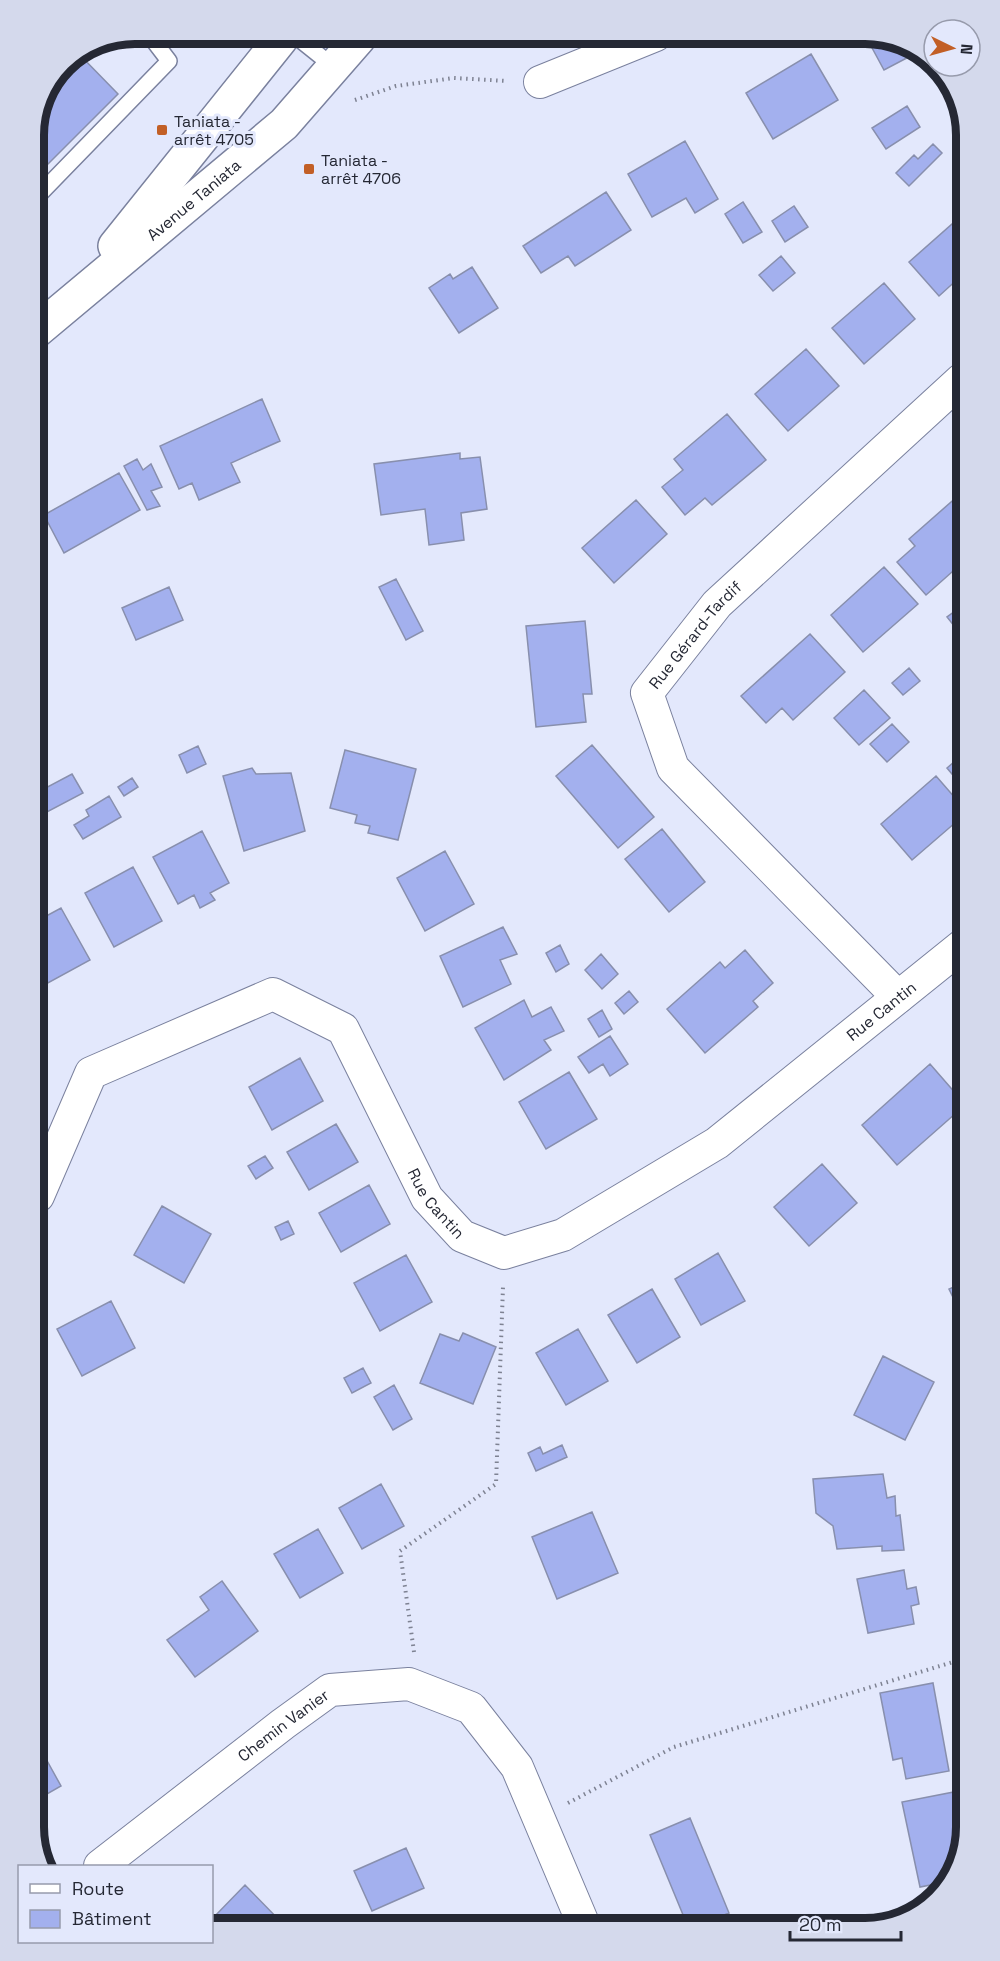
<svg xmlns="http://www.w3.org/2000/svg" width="1000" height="1961" font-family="'Space Grotesk',sans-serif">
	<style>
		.building { fill: #a3b0ee; stroke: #888fad; stroke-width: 1.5 }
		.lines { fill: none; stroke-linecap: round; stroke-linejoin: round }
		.lane-casing { stroke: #7a819e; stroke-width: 18 }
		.street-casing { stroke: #7a819e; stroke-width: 34 }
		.secondary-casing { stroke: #7a819e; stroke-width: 36 }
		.path { stroke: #7e8292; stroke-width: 4; stroke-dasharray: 1.5 4.5; stroke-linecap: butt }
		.lane { stroke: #fff; stroke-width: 15 }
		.street { stroke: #fff; stroke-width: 32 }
		.secondary { stroke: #fff; stroke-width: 33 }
		.poi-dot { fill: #c25f26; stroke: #e3e8fc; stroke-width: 2 }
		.labels { text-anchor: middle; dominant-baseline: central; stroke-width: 6; stroke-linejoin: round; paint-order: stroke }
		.poi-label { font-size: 16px; fill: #252834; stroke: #e3e8fc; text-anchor: start }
		.street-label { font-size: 16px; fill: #252834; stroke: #e3e8fc }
		.rim { fill: none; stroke: #252834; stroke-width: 8 }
	</style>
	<rect width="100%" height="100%" fill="#e3e8fc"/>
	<path class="building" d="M 864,33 L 872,33 L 920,51 L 884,70 Z
		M 78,53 L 118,94 L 33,179 L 33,128 L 59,71 Z
		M 811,54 L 838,100 L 773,139 L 746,93 Z
		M 907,106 L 920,127 L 886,149 L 872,128 Z
		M 685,141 L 718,199 L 695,213 L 686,198 L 652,217 L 628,174 Z
		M 933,144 L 942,153 L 909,186 L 896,173 L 914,155 L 918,159 Z
		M 606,192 L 631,230 L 575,266 L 568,256 L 541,273 L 523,246 Z
		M 743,202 L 762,232 L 743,243 L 725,214 Z
		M 794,206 L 808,227 L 785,242 L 772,221 Z
		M 960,217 L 960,277 L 939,296 L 909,262 Z
		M 781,256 L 795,273 L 773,291 L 759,275 Z
		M 472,267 L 498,308 L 459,333 L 429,288 L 450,274 L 453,279 Z
		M 884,283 L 915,319 L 864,364 L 832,328 Z
		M 806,349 L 839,386 L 788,431 L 755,394 Z
		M 262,399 L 280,441 L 231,463 L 240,482 L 199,500 L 192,483 L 179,489 L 160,446 Z
		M 727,414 L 766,460 L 712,505 L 705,498 L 685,515 L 662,487 L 683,470 L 674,459 Z
		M 460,453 L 460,459 L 480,457 L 487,509 L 461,513 L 464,540 L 429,545 L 425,509 L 381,515 L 374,464 Z
		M 137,459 L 143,470 L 151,464 L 162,487 L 151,491 L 160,506 L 147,510 L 124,466 Z
		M 119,473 L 140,510 L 64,553 L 44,515 Z
		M 959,495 L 961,497 L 961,564 L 926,595 L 897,562 L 915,546 L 909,539 Z
		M 636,500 L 667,534 L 614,583 L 582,548 Z
		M 884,567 L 918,604 L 863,652 L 831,615 Z
		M 396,579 L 423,631 L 406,640 L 379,587 Z
		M 169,587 L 183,620 L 136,640 L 122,608 Z
		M 962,606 L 962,636 L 947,617 Z
		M 585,621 L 592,694 L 583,694 L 586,722 L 536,727 L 526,626 Z
		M 810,634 L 845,672 L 793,720 L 782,708 L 766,723 L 741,696 Z
		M 909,668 L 920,681 L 903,695 L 892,683 Z
		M 864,690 L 890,718 L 859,745 L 834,718 Z
		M 892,724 L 909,742 L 887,762 L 870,744 Z
		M 592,745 L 654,817 L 618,848 L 556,776 Z
		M 198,746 L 206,764 L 187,773 L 179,755 Z
		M 345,750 L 416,769 L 398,840 L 368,833 L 370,826 L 355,823 L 357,815 L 330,808 Z
		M 962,755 L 962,786 L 947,768 Z
		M 252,768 L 256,774 L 291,773 L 305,831 L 244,851 L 223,776 Z
		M 72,774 L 83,793 L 45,813 L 36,793 Z
		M 936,776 L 963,807 L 963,816 L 912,860 L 881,824 Z
		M 132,778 L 138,787 L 124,796 L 118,787 Z
		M 109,796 L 121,817 L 83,839 L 74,825 L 89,816 L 86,810 Z
		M 662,829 L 705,882 L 669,912 L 625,859 Z
		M 202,831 L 229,883 L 210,893 L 215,900 L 200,908 L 194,895 L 178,904 L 153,857 Z
		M 445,851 L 474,904 L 425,931 L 397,878 Z
		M 133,867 L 162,921 L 114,947 L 85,893 Z
		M 61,908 L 90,960 L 46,984 L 37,966 L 37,921 Z
		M 503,927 L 517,954 L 500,960 L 511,984 L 463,1007 L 440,956 Z
		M 560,945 L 569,964 L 556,972 L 546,953 Z
		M 745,950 L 773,983 L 753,1001 L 758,1007 L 705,1053 L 667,1009 L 720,962 L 725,968 Z
		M 601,954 L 618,974 L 602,989 L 585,970 Z
		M 629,991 L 638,1002 L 624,1014 L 615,1003 Z
		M 524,1000 L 532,1017 L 551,1007 L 564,1031 L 544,1040 L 551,1050 L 504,1080 L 475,1028 Z
		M 602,1010 L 612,1029 L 599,1037 L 588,1019 Z
		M 610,1036 L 628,1064 L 610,1076 L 603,1064 L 589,1073 L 578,1057 Z
		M 300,1058 L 323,1101 L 272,1130 L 249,1087 Z
		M 930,1064 L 964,1103 L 964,1106 L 897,1165 L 862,1125 Z
		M 569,1072 L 597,1119 L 546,1149 L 519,1102 Z
		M 336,1124 L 358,1162 L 309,1190 L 287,1152 Z
		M 265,1156 L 273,1168 L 256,1179 L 248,1166 Z
		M 822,1164 L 857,1203 L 809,1246 L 774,1207 Z
		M 369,1185 L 390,1224 L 341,1252 L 319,1213 Z
		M 162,1206 L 211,1234 L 184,1283 L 134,1255 Z
		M 288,1221 L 294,1234 L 281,1240 L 275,1227 Z
		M 718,1253 L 745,1301 L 701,1325 L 675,1279 Z
		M 406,1255 L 432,1302 L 380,1331 L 354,1283 Z
		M 965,1282 L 965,1322 L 949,1289 Z
		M 652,1289 L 680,1337 L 637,1363 L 608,1315 Z
		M 111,1301 L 135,1348 L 82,1376 L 57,1329 Z
		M 578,1329 L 608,1381 L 566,1405 L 536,1353 Z
		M 463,1333 L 496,1347 L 473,1404 L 420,1383 L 440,1334 L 459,1341 Z
		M 883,1356 L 934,1382 L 905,1440 L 854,1415 Z
		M 363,1368 L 371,1383 L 352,1393 L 344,1378 Z
		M 39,1373 L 47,1388 L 39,1393 Z
		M 394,1385 L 412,1419 L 393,1430 L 374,1397 Z
		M 562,1445 L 567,1457 L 536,1471 L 528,1453 L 540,1447 L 543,1454 Z
		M 883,1474 L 887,1498 L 895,1496 L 896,1516 L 900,1515 L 904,1550 L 882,1551 L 882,1546 L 837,1549 L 833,1526 L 816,1513 L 813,1479 Z
		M 381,1484 L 404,1526 L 362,1549 L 339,1508 Z
		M 592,1512 L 618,1573 L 557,1599 L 532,1537 Z
		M 318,1529 L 343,1573 L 300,1598 L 274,1554 Z
		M 904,1570 L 907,1589 L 916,1587 L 919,1604 L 911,1606 L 914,1624 L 868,1633 L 857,1579 Z
		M 222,1581 L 258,1631 L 195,1677 L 167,1640 L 209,1610 L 200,1597 Z
		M 933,1683 L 949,1771 L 906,1779 L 902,1758 L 893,1760 L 880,1693 Z
		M 40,1748 L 61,1786 L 40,1798 Z
		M 959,1791 L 966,1829 L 950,1881 L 920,1887 L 902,1802 Z
		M 690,1818 L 729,1913 L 707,1922 L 686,1922 L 650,1835 Z
		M 406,1848 L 424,1888 L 372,1911 L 354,1871 Z
		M 245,1885 L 285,1926 L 212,1927 L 212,1919 Z
		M 928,1901 L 908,1917 L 906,1905 Z"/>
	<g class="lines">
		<defs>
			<path id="lane" d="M 299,39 L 334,67
				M 34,200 L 169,61 L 153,40"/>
			<g id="street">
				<path d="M 540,82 L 656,35"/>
				<path id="s1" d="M 898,997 L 673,768 L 647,693 L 717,604 L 961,380"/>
				<path id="s2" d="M 38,1196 L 91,1073 L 273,994 L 343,1029 L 427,1198 L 462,1236 L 504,1253 L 563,1235 L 717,1143 L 963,945"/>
				<path id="s3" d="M 100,1866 L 283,1724 L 330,1690 L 409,1684 L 471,1708 L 517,1767 L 583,1923"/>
			</g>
			<g id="secondary">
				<path d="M 115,246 L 281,39"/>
				<path id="s4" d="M 34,333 L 284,124 L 359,38"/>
			</g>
		</defs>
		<use href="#lane" class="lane-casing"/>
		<use href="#street" class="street-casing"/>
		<use href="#secondary" class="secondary-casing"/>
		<path class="path" d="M 355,100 L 396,86 L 454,78 L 507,81
			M 414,1652 L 400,1551 L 496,1484 L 503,1287
			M 568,1803 L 674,1747 L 966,1658"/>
		<use href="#lane" class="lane"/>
		<use href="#street" class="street"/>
		<use href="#secondary" class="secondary"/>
	</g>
	<g class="poi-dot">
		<rect x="156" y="124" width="12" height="12" rx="3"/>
		<rect x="303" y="163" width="12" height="12" rx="3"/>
	</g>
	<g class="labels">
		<g class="poi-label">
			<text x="174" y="121">Taniata -<tspan x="174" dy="18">arrêt 4705</tspan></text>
			<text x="321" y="160">Taniata -<tspan x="321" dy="18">arrêt 4706</tspan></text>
		</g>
		<g class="street-label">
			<text stroke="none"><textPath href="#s4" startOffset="208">Avenue Taniata</textPath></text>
			<text stroke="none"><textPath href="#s1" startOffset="476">Rue Gérard-Tardif</textPath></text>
			<text stroke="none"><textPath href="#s2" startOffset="1148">Rue Cantin</textPath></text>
			<text stroke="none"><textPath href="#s2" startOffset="609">Rue Cantin</textPath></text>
			<text stroke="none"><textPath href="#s3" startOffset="231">Chemin Vanier</textPath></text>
		</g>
	</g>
	<path d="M0 0H1000V1961H0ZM135 44H865A91 91 0 0 1 956 135V1827A91 91 0 0 1 865 1918H135A91 91 0 0 1 44 1827V135A91 91 0 0 1 135 44Z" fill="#d4d9ec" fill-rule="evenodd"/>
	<path class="rim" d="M135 44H865A91 91 0 0 1 956 135V1827A91 91 0 0 1 865 1918H135A91 91 0 0 1 44 1827V135A91 91 0 0 1 135 44Z"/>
	<rect x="18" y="1865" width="195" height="78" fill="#e3e8fc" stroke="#979bac" stroke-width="1.5"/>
	<rect x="30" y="1884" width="30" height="9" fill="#ffffff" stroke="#979bac" stroke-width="1.5"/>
	<text x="72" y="1895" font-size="18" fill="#252834">Route</text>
	<rect x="30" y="1910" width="30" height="18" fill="#a3b0ee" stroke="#979bac" stroke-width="1.5"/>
	<text x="72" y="1925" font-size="18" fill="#252834">Bâtiment</text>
	<g transform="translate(952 48) rotate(95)"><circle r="28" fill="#e3e8fc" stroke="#979bac" stroke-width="1.5"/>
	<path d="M0-4.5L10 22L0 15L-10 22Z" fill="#c25f26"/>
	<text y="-9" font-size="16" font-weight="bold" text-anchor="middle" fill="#252834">N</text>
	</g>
	<path d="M790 1931v9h111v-9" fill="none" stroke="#252834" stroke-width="3"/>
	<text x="799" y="1931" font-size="18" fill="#252834" stroke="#e3e8fc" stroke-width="4.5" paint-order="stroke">20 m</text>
</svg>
